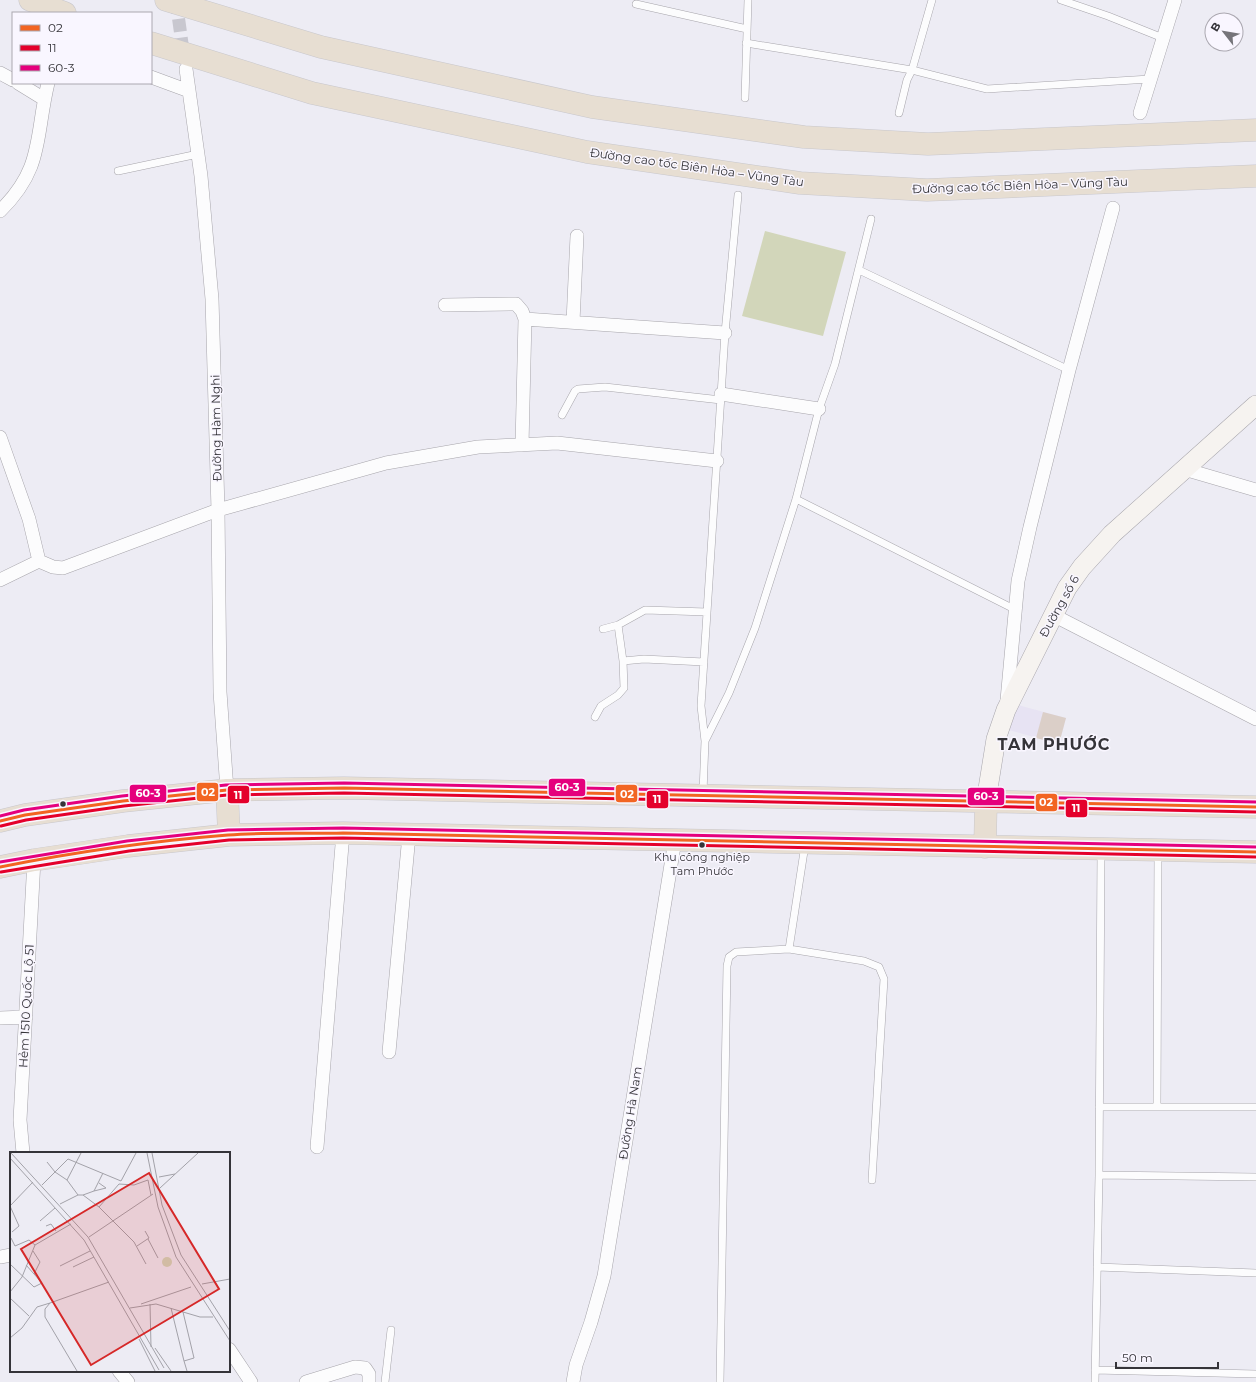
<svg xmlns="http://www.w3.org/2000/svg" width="1256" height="1382" font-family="Montserrat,sans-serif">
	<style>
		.built { fill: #e7e3f3 }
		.green { fill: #d2d6ba }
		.building { fill: #dbcfc8 }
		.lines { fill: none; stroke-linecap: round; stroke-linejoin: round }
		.street-tunnel { stroke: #c8c7cf; stroke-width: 13; stroke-dasharray: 13 6; stroke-linecap: butt }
		.lane-casing { stroke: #a7a5ab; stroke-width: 8 }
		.street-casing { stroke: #a7a5ab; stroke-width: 14 }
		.secondary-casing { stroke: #a7a5ab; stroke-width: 20 }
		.highway-casing { stroke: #c8c7cc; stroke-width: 23 }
		.lane { stroke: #fcfcfd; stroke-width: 7 }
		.street { stroke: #fcfcfd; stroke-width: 13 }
		.secondary { stroke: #f6f3f0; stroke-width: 19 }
		.highway { stroke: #e7ded2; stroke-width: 22 }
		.bus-1-casing { stroke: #f9f6ff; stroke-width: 6 }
		.bus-2-casing { stroke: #f9f6ff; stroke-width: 6 }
		.bus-3-casing { stroke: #f9f6ff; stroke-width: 6 }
		.bus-1 { stroke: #f26522; stroke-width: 3 }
		.bus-2 { stroke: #e4002b; stroke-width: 3 }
		.bus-3 { stroke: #e5007d; stroke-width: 3 }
		.bus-dot { fill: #353439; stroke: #f9f6ff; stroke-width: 1.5 }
		.labels { text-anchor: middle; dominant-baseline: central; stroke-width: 3; stroke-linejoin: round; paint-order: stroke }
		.bus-label { font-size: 11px; fill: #353439; stroke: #f9f6ff }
		.street-label { font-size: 12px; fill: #353439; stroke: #f9f6ff }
		.district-label { font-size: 16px; font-weight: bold; letter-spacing: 1px; fill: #353439; stroke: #f9f6ff }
		.inset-road { fill: none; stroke: #a3a2a9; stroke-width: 1 }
		.view { fill: #d62828; fill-opacity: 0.15; stroke: #d62828; stroke-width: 2 }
		.inset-edge { fill: none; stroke: #353439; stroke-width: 2 }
		.line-badge { stroke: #f9f6ff; stroke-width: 1.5 }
		.badge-label { font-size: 11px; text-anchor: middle; font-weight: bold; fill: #fff }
	</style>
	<rect width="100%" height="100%" fill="#edecf4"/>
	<path class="built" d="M 1014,704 L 1066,718 L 1059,744 L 1005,729 Z"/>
	<path class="green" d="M 765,231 L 846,252 L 823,336 L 742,316 Z"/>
	<path class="building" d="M 1043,712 L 1066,718 L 1059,744 L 1036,738 Z"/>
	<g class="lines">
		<path class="street-tunnel" d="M 176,0 L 184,58"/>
		<defs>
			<path id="lane" d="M 1061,0 L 1108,16 L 1163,38
				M 636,4 L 747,29
				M 746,43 L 912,70 L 987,89 L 1150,79
				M 745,98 L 748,0
				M 899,113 L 907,80 L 912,70 L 932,0
				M 118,171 L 198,154
				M 859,270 L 1069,370
				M 562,415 L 575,391 L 578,389 L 605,387 L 721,400
				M 796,499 L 1016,610
				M 618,625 L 623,661 L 644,659 L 704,662
				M 603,629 L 618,625 L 645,610 L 707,612
				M 595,717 L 601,706 L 618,695 L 624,688 L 623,661
				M 705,741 L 701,706 L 725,333 L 738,195
				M 703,793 L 705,741 L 729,693 L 755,628 L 796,499 L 819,409 L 835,364 L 871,219
				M 789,949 L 864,961 L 879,967 L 884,979 L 872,1180
				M 1099,1107 L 1256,1107
				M 1157,1107 L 1158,851
				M 1099,1175 L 1256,1177
				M 1097,1267 L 1256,1273
				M 1095,1370 L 1256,1374
				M 385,1382 L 391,1330
				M 720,1382 L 727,966 L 729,957 L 736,952 L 789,949 L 805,845
				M 1095,1382 L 1099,1175 L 1101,851"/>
			<path id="street" d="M 186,69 L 201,176 L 212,299 L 218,510 L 220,692 L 227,790
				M 0,73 L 13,80
				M 151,77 L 189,91
				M 18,83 L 44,99
				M 1140,113 L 1175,0
				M 0,211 C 44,168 35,137 48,83
				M 445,305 L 516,304 L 522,311 L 525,319 L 522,445
				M 525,319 L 725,333
				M 573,322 L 577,236
				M 721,394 L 819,409
				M 0,437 L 29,519 L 39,561 L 0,580
				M 1184,469 L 1256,490
				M 39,561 L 53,567 L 63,568 L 218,510 L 386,463 L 478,447 L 557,443 L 717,461
				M 1053,615 L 1256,719
				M 1007,700 L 1018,581 L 1030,527 L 1069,370 L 1113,208
				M 0,1018 L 26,1017
				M 389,1052 L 409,835
				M 317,1147 L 343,833
				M 23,1153 L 20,1120 L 34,860
				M 0,1257 L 11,1255
				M 229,1349 L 251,1382
				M 119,1371 L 128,1382
				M 306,1382 L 355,1367 L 365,1368 L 369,1374 L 369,1382
				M 573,1382 L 576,1365 L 591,1322 L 604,1276 L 675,840"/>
			<path id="secondary" d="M 986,801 L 996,739 L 1006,710 L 1067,588 L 1082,567 L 1112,534 L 1256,405"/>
			<path id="highway" d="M 30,0 L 65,13
				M 166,0 L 321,47 L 592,107 L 804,137 L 928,144 L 1256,130
				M 151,43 L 312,93 L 587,152 L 800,183 L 927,190 L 1256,176
				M 227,790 L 229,835
				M 0,821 L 25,815 L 123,801 L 227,790 L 344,788 L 1256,807
				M 985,847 L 986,801
				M 0,867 L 34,860 L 128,846 L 229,835 L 343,833 L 1256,852"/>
		</defs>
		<use href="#lane" class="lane-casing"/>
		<use href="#street" class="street-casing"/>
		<use href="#secondary" class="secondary-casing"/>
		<use href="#highway" class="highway-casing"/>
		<use href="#lane" class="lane"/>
		<use href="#street" class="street"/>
		<use href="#secondary" class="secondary"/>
		<use href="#highway" class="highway"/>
		<defs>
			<path id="bus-1" d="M 0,821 L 25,815 L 123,801 L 227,790 L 344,788 L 1256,807
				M 0,867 C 75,852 152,841 228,835 C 266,832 305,834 343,833 L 1256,852"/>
			<path id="bus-2" d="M 1,826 L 26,820 L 124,806 L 227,795 L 344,793 L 1256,812
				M 1,872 L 129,851 L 229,840 L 343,838 L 1256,857"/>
			<path id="bus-3" d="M 0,816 L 24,810 L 122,796 L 226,785 L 344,783 L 1256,802
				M 0,862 L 127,841 L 228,830 L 343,828 L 1256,847"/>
		</defs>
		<use href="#bus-1" class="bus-1-casing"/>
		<use href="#bus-2" class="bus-2-casing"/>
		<use href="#bus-3" class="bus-3-casing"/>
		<use href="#bus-1" class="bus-1"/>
		<use href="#bus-2" class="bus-2"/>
		<use href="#bus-3" class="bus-3"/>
	</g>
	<g class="bus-dot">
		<circle cx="63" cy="804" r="3.5"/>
		<circle cx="702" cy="845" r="3.5"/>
	</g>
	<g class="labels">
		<g class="bus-label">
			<text x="702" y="857">Khu công nghiệp<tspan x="702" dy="14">Tam Phước</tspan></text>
		</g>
		<g class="street-label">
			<text transform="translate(697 167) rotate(8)">Đường cao tốc Biên Hòa – Vũng Tàu</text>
			<text transform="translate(1020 185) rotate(-2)">Đường cao tốc Biên Hòa – Vũng Tàu</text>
			<text transform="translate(216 428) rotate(-91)">Đường Hàm Nghi</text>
			<text transform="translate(1059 606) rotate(-61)">Đường số 6</text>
			<text transform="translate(26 1006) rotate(-87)">Hẻm 1510 Quốc Lộ 51</text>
			<text transform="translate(630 1113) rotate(-81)">Đường Hà Nam</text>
		</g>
		<g class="district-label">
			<text x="1054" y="744">TAM PHƯỚC</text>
		</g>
	</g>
	<g transform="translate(10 1152)">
		<rect width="220" height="220" fill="#edecf4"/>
		<path d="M152 110a5 5 0 1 1 10 0a5 5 0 1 1-10 0Z" fill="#d2d6ba"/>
		<path class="inset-road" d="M 1,1 L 78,85 L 154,216M 137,1 L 148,55 L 166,105 L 220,189M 142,1 L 152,53 L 171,103 L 220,179M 0,6 L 74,88 L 149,218M 37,10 L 45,20 L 58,7 L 111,29 L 126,1M 149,25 L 165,22M 57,28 L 71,1M 32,33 L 45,20 L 57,28 L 68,43 L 73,43 L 84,39 L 93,21M 150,36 L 188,1M 84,39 L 96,36 L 89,31M 73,43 L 89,55 L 109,32 L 124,33 L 138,28 L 141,43M 50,52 L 68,43M 0,54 L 23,30M 0,54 L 9,74 L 2,80M 89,55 L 124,90 L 136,112M 30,69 L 45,56M 36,74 L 41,72 L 46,79M 79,85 L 143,42M 1,86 L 5,94 L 19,88 L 25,93M 138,87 L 148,106M 127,94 L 139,86 L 135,79M 23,99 L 30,110 L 24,122M 0,112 L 24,135 L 32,131 L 16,113M 50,114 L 80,99M 63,115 L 84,105M 192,132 L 220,127M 0,140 L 12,125 L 25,93 L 61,72M 0,146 L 19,164M 131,152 L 181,135M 140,152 L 141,195M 120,156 L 146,152 L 190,165 L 203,165M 161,156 L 174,209M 173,160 L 184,206 L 174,209 L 177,219M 0,186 L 12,176 L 27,155 L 40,151M 129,187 L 145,219M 145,196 L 161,219M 67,219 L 35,165 L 35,157 L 40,151 L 99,130"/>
		<path class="view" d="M 139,21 L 209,137 L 81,213 L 11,97 Z"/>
		<rect width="220" height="220" class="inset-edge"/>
	</g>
	<g class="line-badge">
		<rect x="548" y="778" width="38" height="19" rx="4" fill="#e5007d"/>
		<rect x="196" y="782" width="23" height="20" rx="4" fill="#f26522"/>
		<rect x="129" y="784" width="38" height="19" rx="4" fill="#e5007d"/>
		<rect x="615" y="784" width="23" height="19" rx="4" fill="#f26522"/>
		<rect x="227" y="785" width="23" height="19" rx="4" fill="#e4002b"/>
		<rect x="967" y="787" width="38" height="19" rx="4" fill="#e5007d"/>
		<rect x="646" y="790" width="23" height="19" rx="4" fill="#e4002b"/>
		<rect x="1035" y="793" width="23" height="19" rx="4" fill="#f26522"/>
		<rect x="1065" y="799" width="23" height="19" rx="4" fill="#e4002b"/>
	</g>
	<g class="badge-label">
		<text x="567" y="791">60-3</text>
		<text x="208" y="796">02</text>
		<text x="148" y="797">60-3</text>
		<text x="627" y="798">02</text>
		<text x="238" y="799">11</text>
		<text x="986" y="800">60-3</text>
		<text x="657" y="803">11</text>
		<text x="1046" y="806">02</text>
		<text x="1076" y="812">11</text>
	</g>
	<rect x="12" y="12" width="140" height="72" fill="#f9f6ff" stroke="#aba8b0"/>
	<rect x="20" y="25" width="20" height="6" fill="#f26522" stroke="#aba8b0"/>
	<text x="48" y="32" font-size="12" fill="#353439">02</text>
	<rect x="20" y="45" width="20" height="6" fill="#e4002b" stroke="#aba8b0"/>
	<text x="48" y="52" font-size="12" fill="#353439">11</text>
	<rect x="20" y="65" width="20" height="6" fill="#e5007d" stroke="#aba8b0"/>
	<text x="48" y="72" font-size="12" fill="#353439">60-3</text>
	<g transform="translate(1224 32) rotate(301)"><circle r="19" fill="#f9f6ff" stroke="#aba8b0"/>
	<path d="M0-3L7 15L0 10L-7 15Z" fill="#75747a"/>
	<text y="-6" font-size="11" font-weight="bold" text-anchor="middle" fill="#353439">B</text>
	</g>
	<path d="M1116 1362v6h102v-6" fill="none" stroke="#353439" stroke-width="2"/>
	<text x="1122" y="1362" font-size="12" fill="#353439" stroke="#f9f6ff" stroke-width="3" paint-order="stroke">50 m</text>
</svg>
